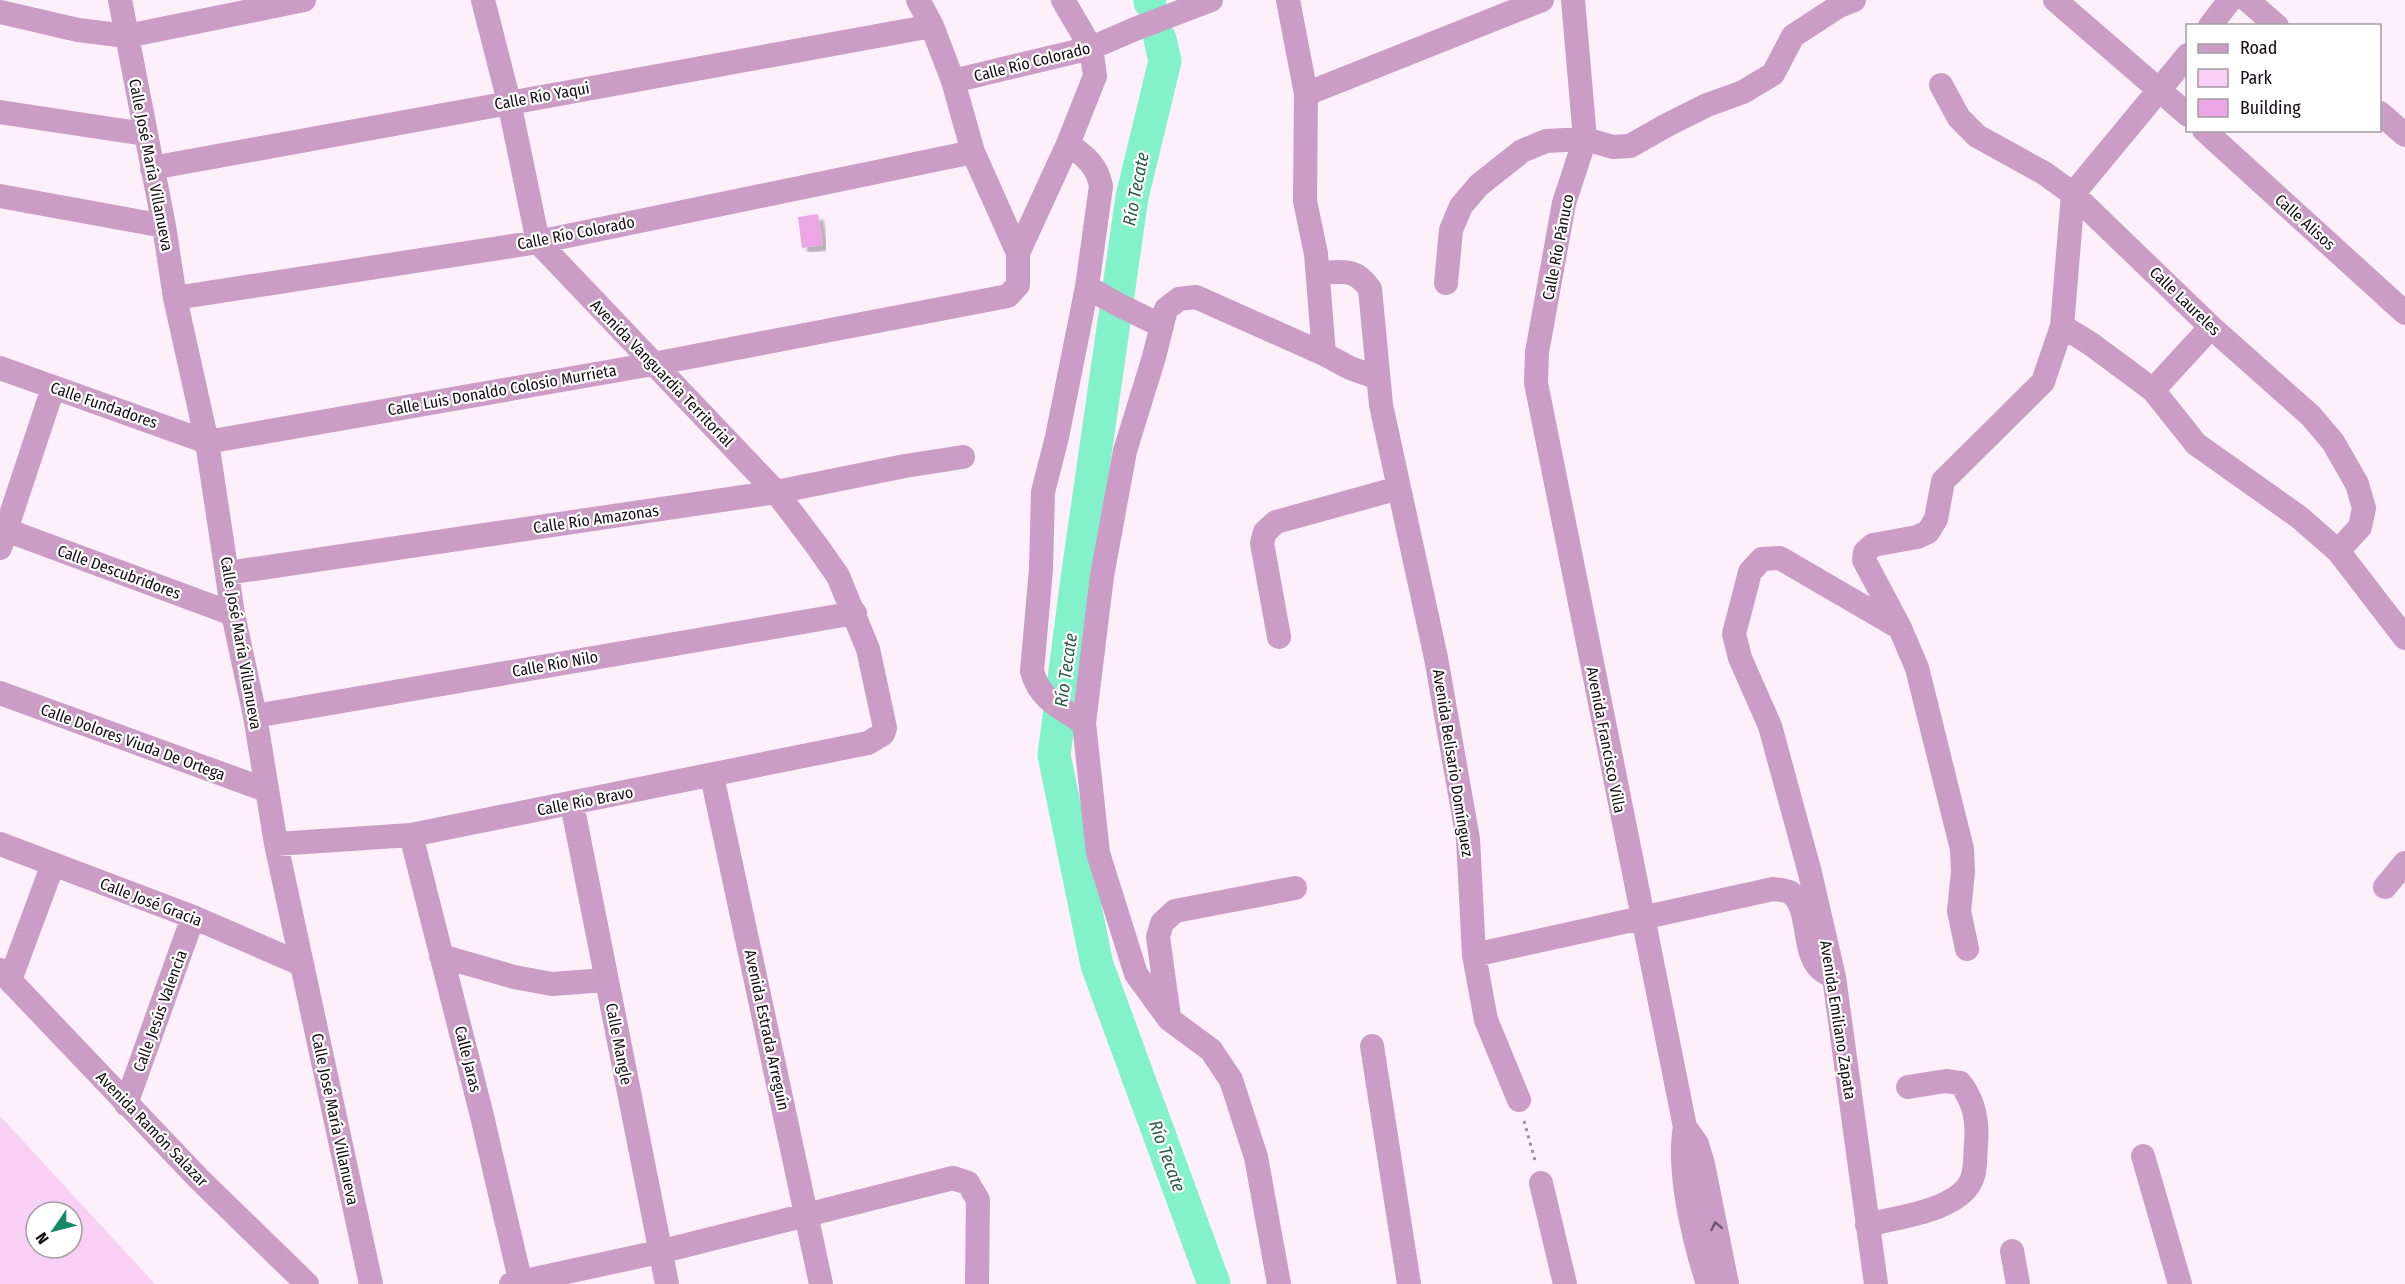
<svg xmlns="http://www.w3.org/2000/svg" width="2405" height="1284" font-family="'Fira Sans Condensed',sans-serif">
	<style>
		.green { fill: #f9d0f5; fill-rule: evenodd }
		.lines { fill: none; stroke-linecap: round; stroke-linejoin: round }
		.river { stroke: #83f1c9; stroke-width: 33 }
		.building { fill: #eca6e6; filter: url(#shadow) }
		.path { stroke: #9c909b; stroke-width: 3; stroke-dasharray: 3 4.5; stroke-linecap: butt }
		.minor { stroke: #ca9cc6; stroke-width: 24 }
		.oneway { stroke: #70546d }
		.labels { text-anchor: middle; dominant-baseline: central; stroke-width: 4.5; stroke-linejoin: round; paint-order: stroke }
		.street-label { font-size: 16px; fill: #150b14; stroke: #fff }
		.water-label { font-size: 18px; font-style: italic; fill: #2b5948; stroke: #fff }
	</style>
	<defs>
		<filter id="shadow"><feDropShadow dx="5.5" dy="5.5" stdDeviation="1.5" flood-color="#0004"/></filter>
	</defs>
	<rect width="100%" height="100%" fill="#fdf0fb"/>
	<path class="green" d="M 0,1116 L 155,1284 L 0,1284 ZM 36,1212 L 72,1212 L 72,1248 L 36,1248 Z"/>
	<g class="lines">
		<path class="river" d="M 1150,0 L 1150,2
			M 1160,39 L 1165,61 L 1132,197 L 1077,579 L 1054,755 L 1097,965 L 1214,1284"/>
	</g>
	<path class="building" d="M 818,214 L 823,245 L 802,248 L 798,217 Z"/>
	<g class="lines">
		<path class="path" d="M 1524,1121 L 1536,1164"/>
		<path class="minor" d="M 120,0 L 164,226 L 175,298 L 207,442 L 233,614 L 255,716 L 276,844 L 371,1284
			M 1288,0 L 1306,94 L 1305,201 L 1316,254 L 1324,354 L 1350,368 L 1378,378
			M 1573,0 L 1585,139 L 1564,203 L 1537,352 L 1536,383 L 1685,1127 C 1677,1171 1694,1241 1708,1284
			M 2055,0 L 2188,115
			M 2247,0 L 2277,26
			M 0,12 L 78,30 L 127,36 L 304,0
			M 2210,26 L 2230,0
			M 953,81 L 1091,48 L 1135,29 L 1211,0
			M 1941,85 L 1959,118 L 1977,136 L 2044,173 L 2073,194 L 2211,327 L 2311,416 L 2333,442 L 2357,484 L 2364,508 L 2360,527 L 2338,551
			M 1306,94 L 1542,0
			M 0,112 L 145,134
			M 2380,113 L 2405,135
			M 2204,130 L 2405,313
			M 1068,144 C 1085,156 1097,165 1101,186 L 1087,287 L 1117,304 L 1162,326
			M 152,168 L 932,26
			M 0,196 L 164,226
			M 1018,253 L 1068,144 L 1095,76 L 1091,48 L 1063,0
			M 1318,273 C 1342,272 1355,267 1370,289 L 1381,405 L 1436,658 L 1468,839 L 1474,955 L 1486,1020 L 1519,1100
			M 1446,283 L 1451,230 L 1461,206 L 1479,185 L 1522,151 L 1546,141 L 1585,139 L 1613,147 L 1630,146 L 1667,125 L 1707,105 L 1743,92 L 1773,74 L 1793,36 L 1839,6 L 1854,0
			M 175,298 L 538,242 L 973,152
			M 2062,326 L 2091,344 L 2153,390
			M 2211,327 L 2153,390 L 2196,444 L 2299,517 L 2338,551 L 2405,638
			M 0,368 L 207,442 L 653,364 L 1008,296 L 1018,285 L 1018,253 L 973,152 L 953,81 L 932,26 L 918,0
			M 6,530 L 233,614
			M 0,548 L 53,388
			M 227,573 L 776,492 L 905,466 L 963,457
			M 1899,626 L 1864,560 L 1865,552 L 1873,545 L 1917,537 L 1928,532 L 1936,519 L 1943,481 L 2043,382 L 2062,326 L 2073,194 L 2188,55
			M 1279,637 L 1262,543 L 1265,532 L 1276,522 L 1399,488
			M 0,693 L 266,790
			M 255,716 L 855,613
			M 1084,723 C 1061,708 1039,699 1032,671 L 1041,569 L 1043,492 L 1057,437 L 1087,287
			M 712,776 L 821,1284
			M 572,804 L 667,1284
			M 411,835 L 482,1116 L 521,1284
			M 0,844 L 193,917 L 301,964
			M 276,844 L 411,835 L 868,743 L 883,734 L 885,728 L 868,649 L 838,576 L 817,546 L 776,492 L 538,242 L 509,102 L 483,0
			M 2385,887 L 2405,863
			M 1474,955 L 1773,889 C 1778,890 1786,890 1791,893 C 1813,909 1799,958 1826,973
			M 441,956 L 514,977 L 552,984 L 606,980
			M 0,970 L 199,1179 L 307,1284
			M 10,980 L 53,864
			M 1169,1017 L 1158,937 L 1162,923 L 1175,911 L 1295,888
			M 1372,1046 L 1409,1284
			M 126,1104 L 193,917
			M 1685,1127 L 1697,1144 L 1703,1164 L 1727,1284
			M 2143,1156 L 2180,1284
			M 1541,1183 L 1565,1284
			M 1867,1225 C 1897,1217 1957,1211 1971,1181 C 1976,1172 1975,1155 1976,1144 C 1978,1122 1975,1102 1960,1083 L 1946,1081 L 1908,1087
			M 2012,1251 L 2018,1284
			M 511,1284 L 659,1252 L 953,1178 L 968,1183 L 978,1200 L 977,1284
			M 1279,1284 L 1256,1157 L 1231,1080 L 1211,1050 L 1169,1019 L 1136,974 L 1098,853 L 1084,723 L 1102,576 L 1125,451 L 1154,357 L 1166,309 L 1179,299 L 1196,297 L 1324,354
			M 1876,1284 L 1834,977 L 1810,873 L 1770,726 L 1740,658 L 1734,634 L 1750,572 L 1762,559 L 1780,558 L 1900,628 L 1917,668 L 1962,849 L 1963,872 L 1959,911 L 1967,949"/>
	</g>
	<defs><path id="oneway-chevron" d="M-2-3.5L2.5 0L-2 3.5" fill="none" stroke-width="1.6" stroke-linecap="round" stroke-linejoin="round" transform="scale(1.5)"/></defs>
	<use class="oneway" href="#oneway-chevron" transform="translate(1716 1226) rotate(-101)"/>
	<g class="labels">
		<g class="street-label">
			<text transform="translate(1032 62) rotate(-14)">Calle Río Colorado</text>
			<text transform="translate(542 96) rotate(-10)">Calle Río Yaqui</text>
			<text transform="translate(151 165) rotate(79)">Calle José María Villanueva</text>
			<text transform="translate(2305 222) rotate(42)">Calle Alisos</text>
			<text transform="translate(576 233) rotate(-11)">Calle Río Colorado</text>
			<text transform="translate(1558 247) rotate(-79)">Calle Río Pánuco</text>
			<text transform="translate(2185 301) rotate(44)">Calle Laureles</text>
			<text transform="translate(662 373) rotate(46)">Avenida Vanguardia Territorial</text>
			<text transform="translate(502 390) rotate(-10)">Calle Luis Donaldo Colosio Murrieta</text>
			<text transform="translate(104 405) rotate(19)">Calle Fundadores</text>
			<text transform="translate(596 519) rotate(-8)">Calle Río Amazonas</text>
			<text transform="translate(119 572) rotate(20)">Calle Descubridores</text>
			<text transform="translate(241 643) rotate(80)">Calle José María Villanueva</text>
			<text transform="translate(555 664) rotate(-10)">Calle Río Nilo</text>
			<text transform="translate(1606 740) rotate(79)">Avenida Francisco Villa</text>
			<text transform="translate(133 742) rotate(20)">Calle Dolores Viuda De Ortega</text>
			<text transform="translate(1453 763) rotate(81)">Avenida Belisario Domínguez</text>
			<text transform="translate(585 801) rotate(-11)">Calle Río Bravo</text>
			<text transform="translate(151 902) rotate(21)">Calle José Gracia</text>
			<text transform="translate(160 1011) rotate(-70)">Calle Jesús Valencia</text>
			<text transform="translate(1838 1020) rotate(81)">Avenida Emiliano Zapata</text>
			<text transform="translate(767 1030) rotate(78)">Avenida Estrada Arreguín</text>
			<text transform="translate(619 1044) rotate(79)">Calle Mangle</text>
			<text transform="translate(468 1059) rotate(76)">Calle Jaras</text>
			<text transform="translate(335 1119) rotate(78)">Calle José María Villanueva</text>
			<text transform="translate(152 1129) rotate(46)">Avenida Ramón Salazar</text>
		</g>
		<g class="water-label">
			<text transform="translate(1136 189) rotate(-79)">Río Tecate</text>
			<text transform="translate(1066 670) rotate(-82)">Río Tecate</text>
			<text transform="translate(1167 1156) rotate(70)">Río Tecate</text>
		</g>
	</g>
	<rect x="2186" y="24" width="195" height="108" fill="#ffffff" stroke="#a19da1" stroke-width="1.5"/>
	<rect x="2198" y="44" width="30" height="9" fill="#ca9cc6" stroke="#a19da1" stroke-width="1.5"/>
	<text x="2240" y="54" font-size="18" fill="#150b14">Road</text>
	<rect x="2198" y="69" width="30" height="18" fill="#f9d0f5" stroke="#a19da1" stroke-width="1.5"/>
	<text x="2240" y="84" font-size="18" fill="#150b14">Park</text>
	<rect x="2198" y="99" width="30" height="18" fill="#eca6e6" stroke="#a19da1" stroke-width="1.5"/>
	<text x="2240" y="114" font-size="18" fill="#150b14">Building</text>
	<g transform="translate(54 1230) rotate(235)"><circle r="28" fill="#ffffff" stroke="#a19da1" stroke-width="1.5"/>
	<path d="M0-4.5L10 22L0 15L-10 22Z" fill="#178968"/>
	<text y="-9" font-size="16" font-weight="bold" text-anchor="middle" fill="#150b14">N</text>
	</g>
</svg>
